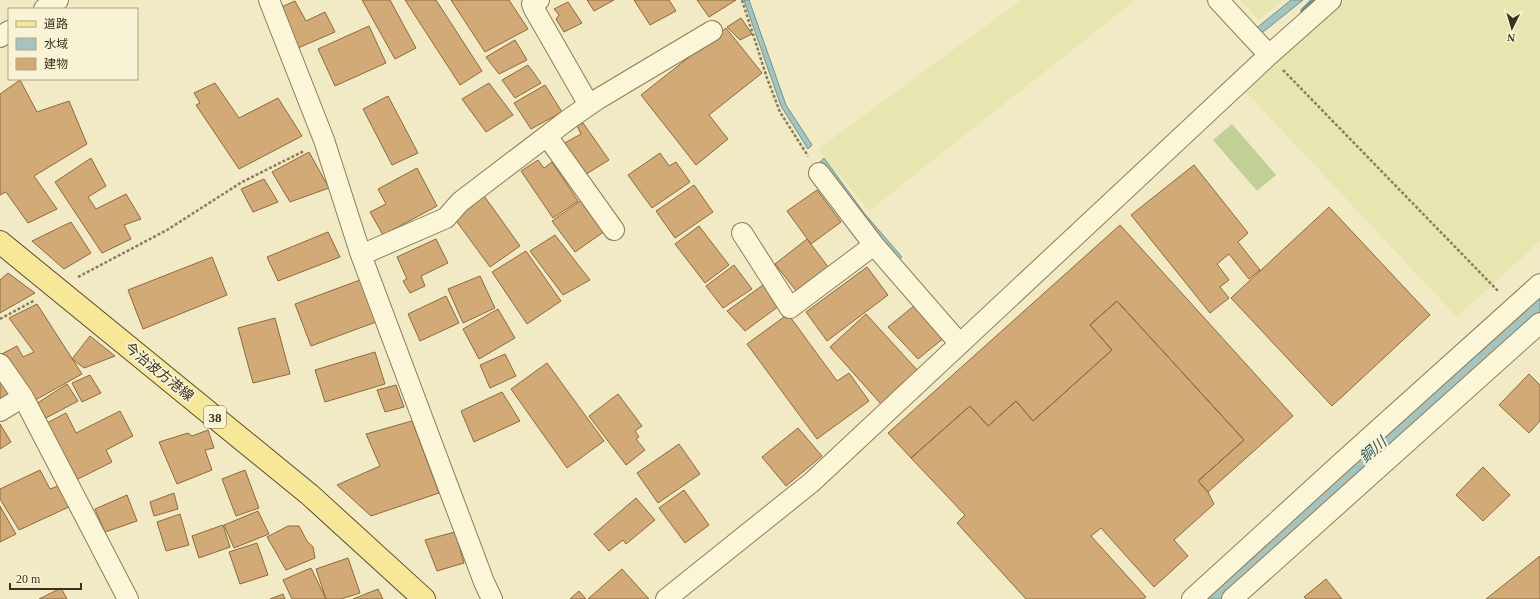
<svg xmlns="http://www.w3.org/2000/svg" width="1540" height="599" font-family="'Times New Roman','Noto Sans JP',serif">
	<style>
		.farmland { fill: #e8e6b0 }
		.green { fill: #c2d097 }
		.water { fill: #a6c4bf; stroke: #6c938f }
		.lines { fill: none; stroke-linecap: round; stroke-linejoin: round }
		.stream { stroke: #6c938f; stroke-width: 7 }
		.building { fill: #d2aa77; stroke: #8e693d }
		.minor-casing { stroke: #8d7c59; stroke-width: 22 }
		.primary-casing { stroke: #5b492d; stroke-width: 24 }
		.path { stroke: #8d7c59; stroke-width: 2.5; stroke-dasharray: 3 2; stroke-linecap: butt }
		.minor { stroke: #fbf6d8; stroke-width: 20 }
		.primary { stroke: #f7e799; stroke-width: 22 }
		.labels { text-anchor: middle; dominant-baseline: central; stroke-width: 4; stroke-linejoin: round; paint-order: stroke }
		.shield { fill: #f8f3d4; stroke: #746b55; stroke-width: 1 }
		.shield-label { font-size: 13px; font-weight: bold; fill: #3c311e }
		.street-label { font-size: 14px; fill: #3c311e; stroke: #f8f3d4 }
		.water-label { font-size: 15px; font-style: italic; fill: #2c595d; stroke: #f8f3d4 }
	</style>
	<rect width="100%" height="100%" fill="#f1eac4"/>
	<path class="farmland" d="M 1021,0 L 1135,0 L 869,211 L 818,149 Z
		M 1240,0 L 1283,0 L 1259,20 Z
		M 1346,0 L 1540,0 L 1540,241 L 1457,317 L 1244,90 Z"/>
	<path class="green" d="M 1232,124 L 1276,175 L 1257,191 L 1213,140 Z"/>
	<path class="water" d="M 744,0 L 749,0 L 786,105 L 812,145 L 808,149 L 781,106 Z
		M 1291,0 L 1303,0 L 1258,36 L 1254,30 Z
		M 824,158 L 864,213 L 902,257 L 898,260 L 861,217 L 820,162 Z
		M 1540,290 L 1540,318 L 1226,599 L 1197,599 Z"/>
	<g class="lines">
		<path class="stream" d="M 1304,11 L 1315,0"/>
	</g>
	<path class="building" d="M 362,0 L 390,0 L 416,48 L 395,59 Z
		M 405,0 L 436,0 L 482,71 L 460,85 Z
		M 451,0 L 509,0 L 528,29 L 485,52 Z
		M 587,0 L 614,0 L 594,11 Z
		M 634,0 L 669,0 L 676,11 L 650,25 Z
		M 697,0 L 736,0 L 709,17 Z
		M 295,1 L 306,21 L 325,12 L 335,32 L 298,48 L 277,9 Z
		M 568,2 L 582,23 L 564,32 L 556,19 L 559,15 L 554,9 Z
		M 741,18 L 752,34 L 740,40 L 727,27 Z
		M 369,26 L 386,63 L 335,86 L 318,49 Z
		M 726,28 L 762,73 L 709,115 L 728,139 L 696,165 L 641,95 Z
		M 515,40 L 527,60 L 499,74 L 486,57 Z
		M 528,65 L 541,83 L 515,98 L 502,80 Z
		M 20,80 L 37,112 L 69,101 L 87,144 L 34,176 L 57,209 L 28,223 L 6,192 L 0,195 L 0,94 Z
		M 215,83 L 239,118 L 278,98 L 302,136 L 239,169 L 196,105 L 200,103 L 194,93 Z
		M 489,83 L 513,115 L 486,132 L 462,99 Z
		M 545,85 L 562,112 L 531,129 L 514,103 Z
		M 388,96 L 418,153 L 392,165 L 363,109 Z
		M 583,123 L 609,160 L 583,176 L 561,145 L 581,134 L 577,126 Z
		M 309,152 L 329,188 L 290,202 L 272,172 Z
		M 660,153 L 669,166 L 676,162 L 690,182 L 652,208 L 628,175 Z
		M 91,158 L 106,186 L 88,197 L 96,209 L 126,194 L 141,219 L 124,225 L 131,239 L 102,253 L 55,182 Z
		M 538,160 L 544,168 L 552,162 L 578,201 L 553,218 L 521,171 Z
		M 1194,165 L 1248,233 L 1238,242 L 1260,270 L 1249,279 L 1229,254 L 1217,264 L 1229,280 L 1220,287 L 1229,298 L 1210,313 L 1131,215 Z
		M 417,168 L 437,206 L 383,235 L 370,212 L 386,204 L 378,189 Z
		M 264,179 L 278,202 L 253,212 L 241,189 Z
		M 694,185 L 713,212 L 675,238 L 656,211 Z
		M 817,190 L 841,222 L 811,244 L 787,211 Z
		M 482,193 L 520,246 L 490,267 L 452,215 Z
		M 583,199 L 605,231 L 575,252 L 552,221 Z
		M 1329,207 L 1430,315 L 1332,406 L 1231,298 Z
		M 71,222 L 91,253 L 64,269 L 32,241 Z
		M 1120,225 L 1293,416 L 1208,492 L 1198,481 L 1244,440 L 1117,301 L 1090,325 L 1112,350 L 1033,421 L 1016,401 L 988,426 L 970,406 L 911,458 L 888,433 Z
		M 699,226 L 729,265 L 705,283 L 675,244 Z
		M 328,232 L 340,257 L 278,281 L 267,257 Z
		M 555,235 L 590,280 L 563,295 L 530,251 Z
		M 436,239 L 448,263 L 421,276 L 425,286 L 410,293 L 403,281 L 407,279 L 397,257 Z
		M 807,239 L 829,268 L 797,292 L 775,264 Z
		M 526,251 L 561,301 L 527,324 L 492,272 Z
		M 212,257 L 227,295 L 143,329 L 128,290 Z
		M 734,265 L 752,289 L 723,308 L 706,286 Z
		M 867,267 L 888,295 L 827,341 L 806,312 Z
		M 8,273 L 35,293 L 0,313 L 0,280 Z
		M 480,276 L 495,308 L 463,323 L 448,289 Z
		M 360,280 L 376,322 L 311,346 L 295,304 Z
		M 763,285 L 779,306 L 745,331 L 727,311 Z
		M 446,296 L 459,323 L 420,341 L 408,314 Z
		M 1117,301 L 1244,440 L 1198,481 L 1208,492 L 1214,504 L 1174,540 L 1188,556 L 1154,587 L 1101,528 L 1091,536 L 1146,597 L 1143,599 L 1026,599 L 957,523 L 965,515 L 911,458 L 970,406 L 988,426 L 1016,401 L 1033,421 L 1112,350 L 1090,325 Z
		M 37,304 L 82,374 L 30,403 L 0,355 L 17,346 L 23,357 L 34,352 L 9,318 Z
		M 915,305 L 945,337 L 918,359 L 888,327 Z
		M 498,309 L 515,338 L 479,359 L 463,329 Z
		M 788,314 L 837,381 L 849,373 L 869,401 L 817,439 L 747,344 Z
		M 866,314 L 918,371 L 881,404 L 830,347 Z
		M 275,318 L 290,374 L 253,383 L 238,328 Z
		M 90,336 L 115,356 L 84,368 L 72,359 Z
		M 375,352 L 385,384 L 325,402 L 315,370 Z
		M 505,354 L 516,376 L 490,388 L 480,365 Z
		M 547,363 L 604,441 L 567,468 L 511,389 Z
		M 1529,374 L 1540,385 L 1540,421 L 1529,433 L 1499,405 Z
		M 0,375 L 15,396 L 0,405 Z
		M 90,375 L 101,393 L 82,402 L 72,383 Z
		M 67,384 L 78,401 L 46,418 L 36,404 Z
		M 396,385 L 404,407 L 385,412 L 377,390 Z
		M 502,392 L 520,421 L 474,442 L 461,411 Z
		M 618,394 L 642,426 L 635,431 L 639,437 L 636,439 L 645,450 L 626,465 L 589,416 Z
		M 120,411 L 133,436 L 106,450 L 112,462 L 74,481 L 45,424 L 66,413 L 76,433 Z
		M 412,421 L 439,493 L 371,516 L 337,485 L 380,466 L 366,434 Z
		M 0,424 L 11,442 L 0,449 Z
		M 798,428 L 822,456 L 786,486 L 762,457 Z
		M 208,430 L 214,448 L 205,450 L 212,470 L 177,484 L 159,442 L 188,433 L 192,436 Z
		M 679,444 L 700,474 L 658,503 L 637,473 Z
		M 1483,467 L 1510,495 L 1483,521 L 1456,495 Z
		M 40,470 L 50,489 L 61,485 L 71,506 L 19,530 L 0,499 L 0,489 Z
		M 245,470 L 259,508 L 236,516 L 222,479 Z
		M 684,490 L 709,525 L 685,543 L 659,508 Z
		M 174,493 L 178,509 L 154,516 L 150,502 Z
		M 127,495 L 137,521 L 105,532 L 95,509 Z
		M 636,498 L 655,520 L 626,544 L 623,540 L 609,551 L 594,534 Z
		M 0,506 L 16,534 L 0,542 Z
		M 258,511 L 269,534 L 234,548 L 224,525 Z
		M 180,514 L 189,545 L 166,551 L 157,522 Z
		M 223,525 L 230,547 L 199,558 L 192,536 Z
		M 288,526 L 299,526 L 307,541 L 313,547 L 315,558 L 286,570 L 267,537 Z
		M 455,532 L 464,563 L 437,571 L 425,540 Z
		M 257,543 L 268,575 L 240,584 L 229,552 Z
		M 1540,556 L 1540,599 L 1486,599 Z
		M 348,558 L 360,593 L 341,599 L 326,599 L 316,569 Z
		M 311,568 L 326,599 L 292,599 L 283,580 Z
		M 622,569 L 649,599 L 588,599 Z
		M 1326,579 L 1342,599 L 1306,599 L 1304,597 Z
		M 61,588 L 67,599 L 39,599 Z
		M 378,589 L 383,599 L 353,599 Z
		M 579,591 L 586,599 L 570,599 Z
		M 283,594 L 285,599 L 270,599 Z"/>
	<g class="lines">
		<defs>
			<path id="minor" d="M 269,0 L 324,140 L 361,255 L 484,582 L 492,599
				M 539,0 L 532,4 L 534,9 L 589,105
				M 1218,0 L 1269,55
				M 44,9 L 58,0
				M 0,37 L 9,31
				M 547,136 L 614,230
				M 819,173 L 874,245
				M 742,233 L 790,308 L 874,245 L 960,344
				M 361,255 L 446,218 L 460,202 L 569,119 L 598,99 L 712,31
				M 0,364 L 23,397 L 128,599
				M 0,411 L 23,397
				M 666,599 L 812,482 L 1269,55 L 1331,0
				M 1192,599 L 1340,464 L 1540,284
				M 1232,599 L 1540,323"/>
			<path id="primary" d="M 0,242 L 310,495 L 424,599"/>
		</defs>
		<use href="#minor" class="minor-casing"/>
		<use href="#primary" class="primary-casing"/>
		<path class="path" d="M 742,0 L 767,78 L 780,112 L 808,156
			M 1283,70 L 1499,292
			M 78,277 L 167,230 L 242,182 L 304,151
			M 0,319 L 35,300"/>
		<use href="#minor" class="minor"/>
		<use href="#primary" class="primary"/>
	</g>
	<g class="labels">
		<rect class="shield" x="204" y="406" width="22" height="22" rx="3"/>
		<g class="shield-label">
			<text x="215" y="417">38</text>
		</g>
		<g class="street-label">
			<text transform="translate(159 372) rotate(39)">今治波方港線</text>
		</g>
		<g class="water-label">
			<text transform="translate(1373 450) rotate(-41)">銅川</text>
		</g>
	</g>
	<rect x="8" y="8" width="130" height="72" fill="#f8f3d4" stroke="#ada58b"/>
	<rect x="16" y="21" width="20" height="6" fill="#f7e799" stroke="#ada58b"/>
	<text x="44" y="28" font-size="12" fill="#3c311e">道路</text>
	<rect x="16" y="38" width="20" height="12" fill="#a6c4bf" stroke="#ada58b"/>
	<text x="44" y="48" font-size="12" fill="#3c311e">水域</text>
	<rect x="16" y="58" width="20" height="12" fill="#d2aa77" stroke="#ada58b"/>
	<text x="44" y="68" font-size="12" fill="#3c311e">建物</text>
	<g transform="translate(1512 28) rotate(185)" stroke="#f8f3d4" stroke-width="3" paint-order="stroke">
	<path d="M0-3L7 15L0 10L-7 15Z" fill="#3c311e"/>
	<text y="-6" font-size="11" font-weight="bold" text-anchor="middle" fill="#3c311e">N</text>
	</g>
	<path d="M10 583v6h71v-6" fill="none" stroke="#3c311e" stroke-width="2"/>
	<text x="16" y="583" font-size="12" fill="#3c311e" stroke="#f8f3d4" stroke-width="3" paint-order="stroke">20 m</text>
</svg>
